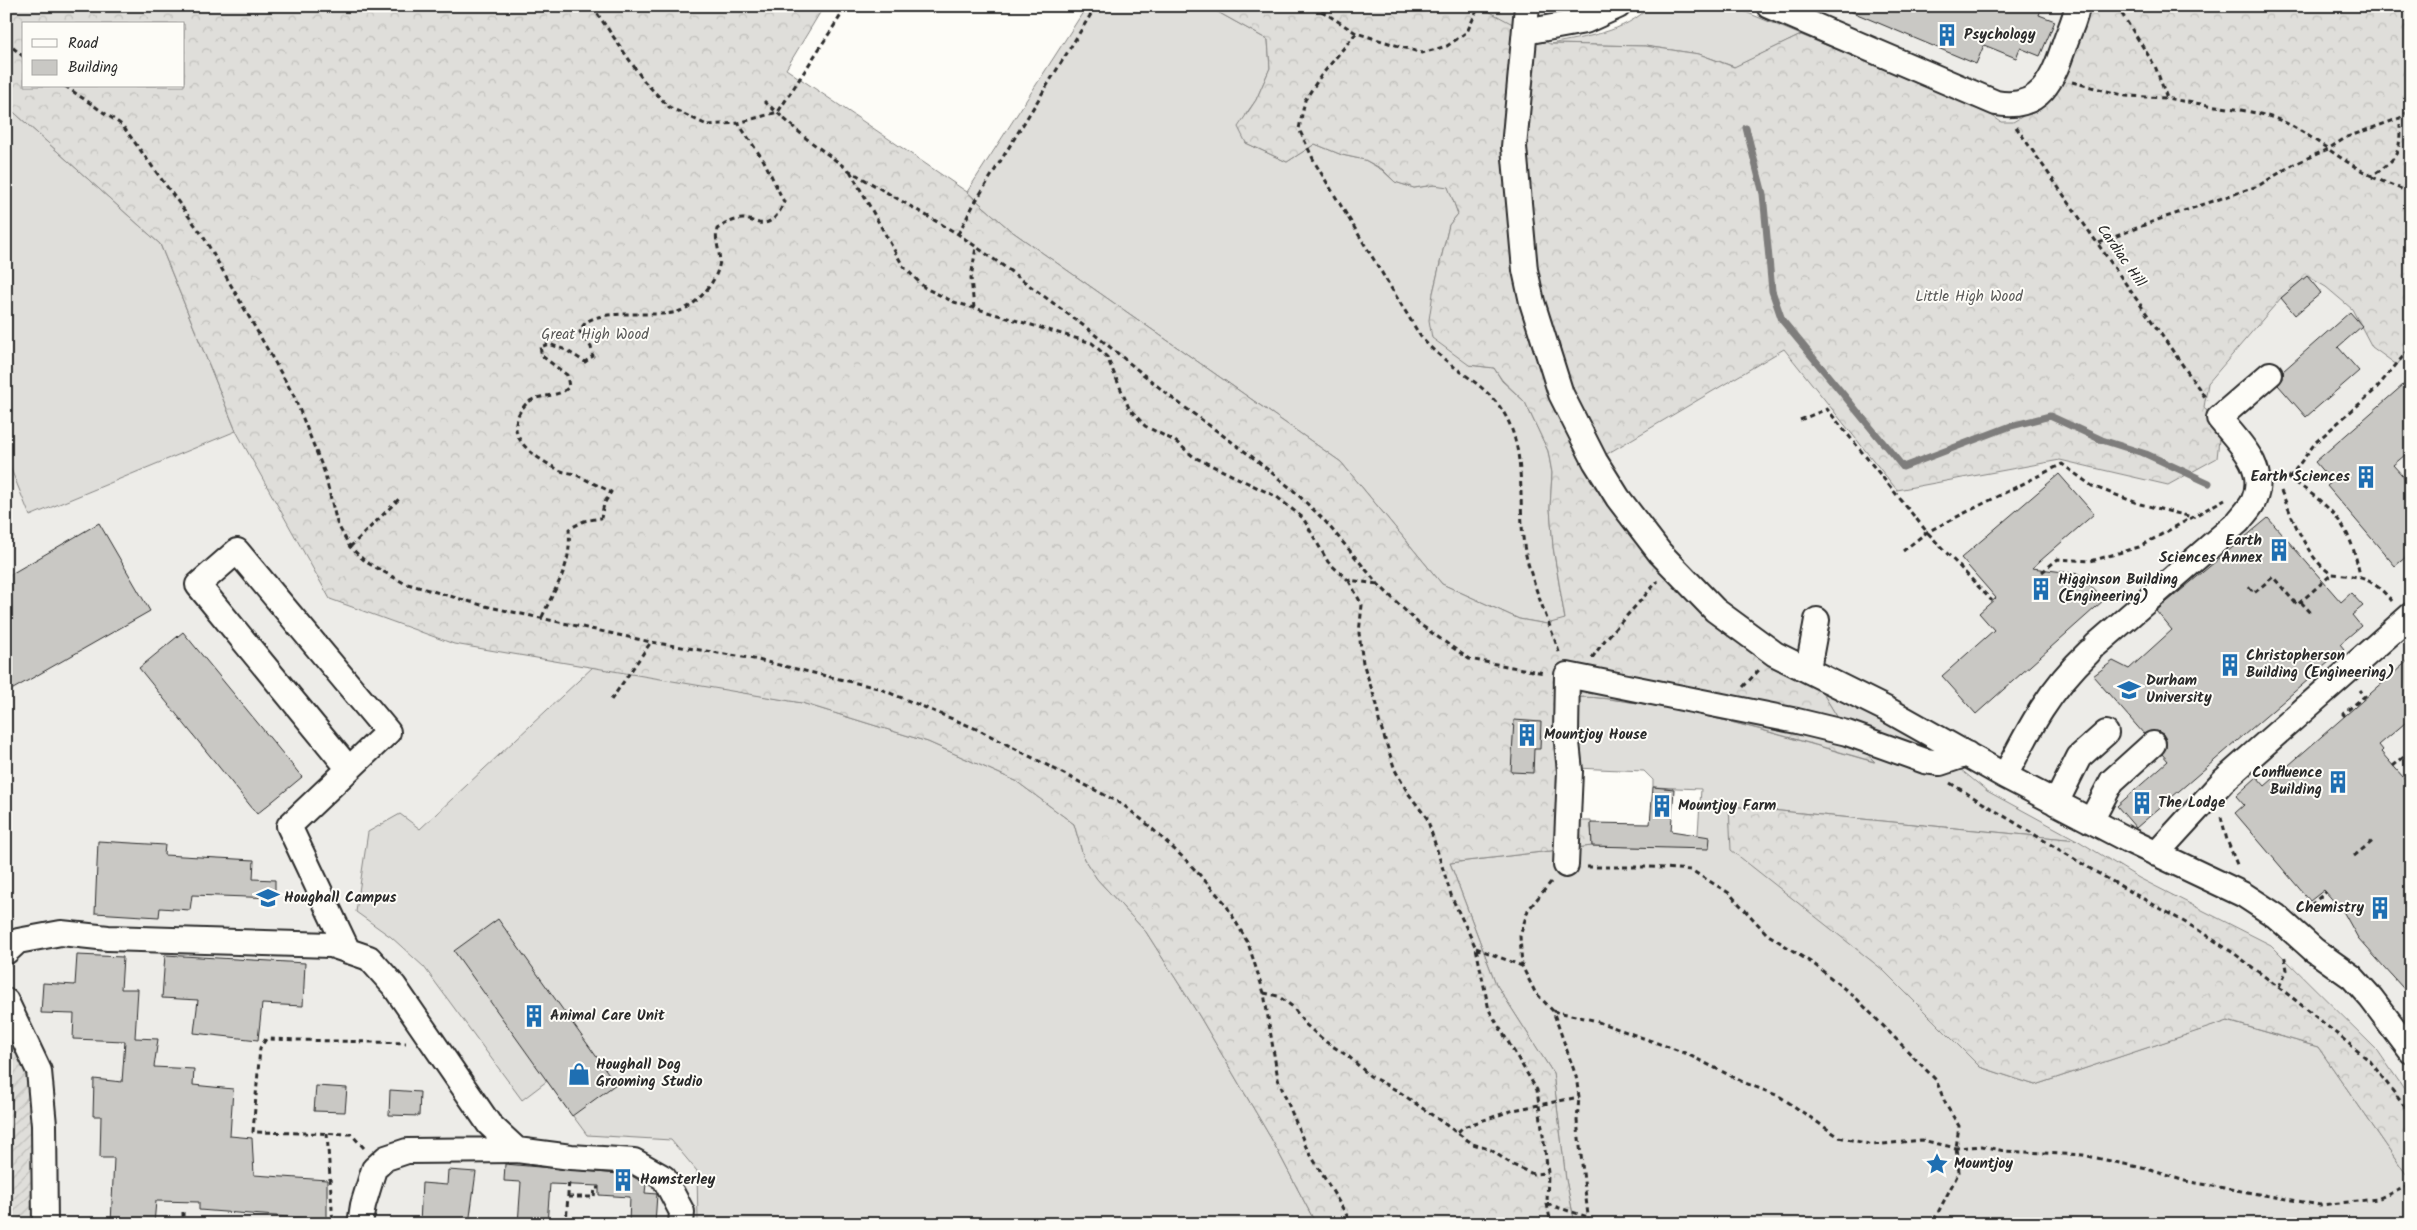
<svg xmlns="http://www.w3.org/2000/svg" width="2417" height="1230" font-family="Kalam,sans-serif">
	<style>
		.built { fill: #edece8 }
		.grass { fill: #dfdeda; stroke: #858482 }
		.forest { fill: url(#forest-crowns); stroke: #858482; fill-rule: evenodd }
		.garden { fill: url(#garden-furrows); stroke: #858482 }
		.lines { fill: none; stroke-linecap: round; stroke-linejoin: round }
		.stream { stroke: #7e7d7b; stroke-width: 7 }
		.building { fill: #c9c8c4; stroke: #2b2b2b }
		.minor-casing { stroke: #2b2b2b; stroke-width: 28 }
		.path { stroke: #2b2b2b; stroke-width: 3; stroke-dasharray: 5 4; stroke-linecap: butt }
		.minor { stroke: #fdfcf7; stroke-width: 24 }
		.labels { text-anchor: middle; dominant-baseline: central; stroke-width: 4; stroke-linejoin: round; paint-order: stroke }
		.poi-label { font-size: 15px; font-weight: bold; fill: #2b2b2b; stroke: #fdfcf7; text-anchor: start }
		.street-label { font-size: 15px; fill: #2b2b2b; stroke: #fdfcf7 }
		.park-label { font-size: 15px; fill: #585857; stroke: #fdfcf7 }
	</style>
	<defs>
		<pattern id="forest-crowns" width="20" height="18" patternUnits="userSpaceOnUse" patternTransform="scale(1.25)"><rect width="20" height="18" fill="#dfdeda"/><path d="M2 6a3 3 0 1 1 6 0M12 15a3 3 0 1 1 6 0" fill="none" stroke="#c0bfbb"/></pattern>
		<pattern id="garden-furrows" width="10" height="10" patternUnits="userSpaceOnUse" patternTransform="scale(1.25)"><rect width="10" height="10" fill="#dfdeda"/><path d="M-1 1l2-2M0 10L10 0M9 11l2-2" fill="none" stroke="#c0bfbb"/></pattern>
	</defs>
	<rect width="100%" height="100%" fill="#fdfcf7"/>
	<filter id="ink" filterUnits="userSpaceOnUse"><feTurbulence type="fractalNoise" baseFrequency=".02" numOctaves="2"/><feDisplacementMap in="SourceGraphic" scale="10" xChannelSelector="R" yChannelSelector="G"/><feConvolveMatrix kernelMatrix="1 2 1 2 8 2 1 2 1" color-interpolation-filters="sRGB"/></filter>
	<g filter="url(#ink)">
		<path class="built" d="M 1769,6 L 2085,6 L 2030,112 L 2013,122 L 2001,122 L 1981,108 Z
			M 2307,276 L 2326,287 L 2352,309 L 2362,326 L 2405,356 L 2411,347 L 2411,1099 L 2378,1051 L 2271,945 L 2139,878 L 2077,840 L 1987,791 L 1888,710 L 1715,610 L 1595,461 L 1784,349 L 1897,489 L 2060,460 L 2168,485 L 2220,430 L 2204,407 L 2208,383 L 2281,298 Z
			M 236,431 L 330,599 L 454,644 L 594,666 L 456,796 L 671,1140 L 697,1170 L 698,1224 L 45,1224 L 6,1001 L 6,457 L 31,516 Z"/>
		<path class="grass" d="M 1087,6 L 1207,6 L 1268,40 L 1270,68 L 1256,100 L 1246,114 L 1246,143 L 1287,162 L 1315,144 L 1342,155 L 1365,160 L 1382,170 L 1395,182 L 1414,188 L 1434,185 L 1448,186 L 1458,214 L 1449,225 L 1433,293 L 1469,365 L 1494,368 L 1502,381 L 1525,402 L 1548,451 L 1552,473 L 1550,508 L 1553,547 L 1565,620 L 1547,624 L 1519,619 L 1442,584 L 1341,462 L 1044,254 L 1010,230 L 967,192 Z
			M 1479,6 L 1518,6 L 1513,25 Z
			M 1650,6 L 1731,6 L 1801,35 L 1735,67 L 1699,54 L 1645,46 L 1550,44 C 1584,37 1625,33 1650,6 Z
			M 6,105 L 160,244 L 236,431 L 30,516 L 6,457 Z
			M 594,666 L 802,703 L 928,742 L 1016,781 L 1074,824 L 1084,859 L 1097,879 L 1146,932 L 1200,1017 L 1272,1140 L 1316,1224 L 698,1224 L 697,1171 L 671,1140 L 587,1135 L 547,1081 L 522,1100 L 424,967 L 391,937 L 356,912 L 368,832 L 400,814 L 420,829 Z
			M 1808,669 L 1888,710 L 1987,791 L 2077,840 L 1729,806 L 1732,850 L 1884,970 L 1980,1067 L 2035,1085 L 2227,1021 L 2318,1047 L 2411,1181 L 2411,1224 L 1575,1224 L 1566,1180 L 1553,1073 L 1496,984 L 1450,863 L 1592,846 L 1697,848 L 1701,789 L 1653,787 L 1653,780 L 1644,771 L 1575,768 L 1567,698 C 1591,695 1614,700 1638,703 C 1718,715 1796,740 1874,762 L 1847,733 Z"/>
		<path class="forest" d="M 6,6 L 824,6 L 786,69 L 967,192 L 1010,230 L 1044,254 L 1341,462 L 1442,584 L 1519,619 L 1547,624 L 1565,619 L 1553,547 L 1550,508 L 1552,473 L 1548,451 L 1525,402 L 1502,380 L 1494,368 L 1469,365 L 1432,338 L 1429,320 L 1433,293 L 1449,225 L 1458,214 L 1448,187 L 1434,185 L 1414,188 L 1395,182 L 1382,169 L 1365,160 L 1342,155 L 1315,144 L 1287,162 L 1246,143 L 1238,127 L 1256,100 L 1270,68 L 1268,40 L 1207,6 L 1479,6 L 1550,44 L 1645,46 L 1699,54 L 1734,67 L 1801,35 L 1981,108 L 2001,122 L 2013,122 L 2030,112 L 2085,6 L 2411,6 L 2411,347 L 2397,365 L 2372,347 L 2352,309 L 2326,287 L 2307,276 L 2281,298 L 2208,383 L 2204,407 L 2220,430 L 2217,458 L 2168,485 L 2060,460 L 1897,490 L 1784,349 L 1595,461 L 1660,553 L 1808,669 L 1847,733 L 1875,762 C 1797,740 1719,715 1639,703 C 1614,700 1591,695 1567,698 L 1579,815 L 1580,821 L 1591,821 L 1592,846 L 1450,863 L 1496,984 L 1553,1073 L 1566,1180 L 1575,1224 L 1316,1224 L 1272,1140 L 1200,1017 L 1146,932 L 1097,879 L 1084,859 L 1074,824 L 1016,781 L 928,742 L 802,703 L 454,644 L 330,599 L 236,431 L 160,244 L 6,105 ZM 24,24 L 184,24 L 184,86 L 24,86 Z
			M 1729,806 L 2077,840 L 2139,878 L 2271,945 L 2378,1051 L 2411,1099 L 2411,1181 L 2318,1047 L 2228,1021 L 2035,1085 L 1980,1067 L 1883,970 L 1731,850 Z"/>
		<path class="garden" d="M 6,1001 L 39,1071 L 45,1224 L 6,1224 Z"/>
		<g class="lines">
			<path class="stream" d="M 1746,128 L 1763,194 L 1772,291 L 1782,320 L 1903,467 L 2011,426 L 2050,416 L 2102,440 L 2146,454 L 2209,483"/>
		</g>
		<path class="building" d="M 1838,6 L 2042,6 L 2039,15 L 2055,21 L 2040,56 L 2020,48 L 2016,58 L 1984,45 L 1976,64 Z
			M 2307,276 L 2321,293 L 2295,315 L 2281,298 Z
			M 2350,312 L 2362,326 L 2338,347 L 2359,371 L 2306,417 L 2278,385 L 2283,379 L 2283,371 Z
			M 2411,378 L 2411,450 L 2393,465 L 2411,485 L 2411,553 L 2395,566 L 2327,486 L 2332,482 L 2315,462 Z
			M 2059,474 L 2094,514 L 2032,568 L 2079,574 L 2104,600 L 1976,714 L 1942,676 L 1994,630 L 1979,613 L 1996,598 L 1961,558 Z
			M 2268,518 L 2341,602 L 2351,593 L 2363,606 L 2352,615 L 2361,626 L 2340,644 L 2344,649 L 2136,828 L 2117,806 L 2168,761 L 2162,754 L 2166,748 L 2166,741 L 2163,734 L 2157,731 L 2144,734 L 2093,676 L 2113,661 L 2129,669 L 2172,630 L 2156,611 Z
			M 99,523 L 150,611 L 6,693 L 6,577 Z
			M 183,632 L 302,777 L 257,814 L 139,668 Z
			M 2411,658 L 2411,718 L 2379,745 L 2383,750 L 2381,752 L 2411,786 L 2411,997 L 2358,938 L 2344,913 L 2324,890 L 2310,901 L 2235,813 L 2244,805 L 2236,796 L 2257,777 L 2265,786 Z
			M 1514,720 L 1541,722 L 1540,749 L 1534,749 L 1533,773 L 1511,772 Z
			M 1653,787 L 1674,789 L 1671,831 L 1710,837 L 1709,849 L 1592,846 L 1591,823 L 1650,824 Z
			M 98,841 L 165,845 L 164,855 L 254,860 L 253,879 L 275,880 L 275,898 L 192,895 L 190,910 L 160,908 L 159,917 L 95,913 Z
			M 498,919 L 616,1084 L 572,1116 L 454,951 Z
			M 77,955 L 123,957 L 121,989 L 138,989 L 135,1038 L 158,1039 L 154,1067 L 194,1069 L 193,1085 L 233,1089 L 230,1136 L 252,1138 L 254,1175 L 327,1180 L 327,1220 L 199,1210 L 199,1202 L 156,1201 L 154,1224 L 111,1224 L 114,1158 L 100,1158 L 101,1116 L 93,1116 L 94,1079 L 122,1082 L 125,1041 L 73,1039 L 74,1014 L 41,1013 L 43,983 L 75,985 Z
			M 165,955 L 305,963 L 303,1006 L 262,1004 L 258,1040 L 194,1033 L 198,1000 L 162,998 Z
			M 316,1086 L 347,1088 L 345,1112 L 314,1111 Z
			M 390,1090 L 420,1092 L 419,1116 L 389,1115 Z
			M 505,1164 L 630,1175 L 646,1184 L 645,1193 L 657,1194 L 655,1224 L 629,1224 L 630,1197 L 599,1195 L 599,1186 L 550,1184 L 547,1224 L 518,1224 L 521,1182 L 504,1181 Z
			M 448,1170 L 476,1172 L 469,1224 L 420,1224 L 422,1183 L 447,1185 Z"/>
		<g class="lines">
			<defs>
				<path id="minor" d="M 1527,6 L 1514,147 L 1525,270 L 1532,302 L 1561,394 L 1595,461 L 1618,498 L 1660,553 L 1715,610 L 1775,654 L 1888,710 L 2005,776 L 2132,842 L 2244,895 L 2276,916 L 2314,950 L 2352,977 L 2371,998 L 2411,1051
					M 1769,6 L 1996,103 C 2041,111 2053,79 2065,43 C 2069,31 2076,18 2077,6
					M 1525,32 L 1585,21 L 1618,6
					M 2096,645 L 2238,522 C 2243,515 2251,508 2254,500 C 2268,467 2238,442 2219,418 L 2270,374
					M 1808,669 L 1817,620
					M 2005,776 C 2030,727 2049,690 2089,652
					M 2056,803 L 2079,757 L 2106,733
					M 2091,821 L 2112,781 L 2153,744
					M 2156,854 L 2223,781 L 2411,615
					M 1566,865 L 1570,771 L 1566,733 L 1567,675 L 1797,721 L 1847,733 L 1925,761 L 1940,763 L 1967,754
					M 348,951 L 289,826 L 388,732 L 237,551 L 198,585 L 349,769
					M 6,952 L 18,941 L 61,933 L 108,938 L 331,945 L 369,958 L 394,986 L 489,1124 L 517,1150
					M 6,1001 L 39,1071 L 44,1125 L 45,1224
					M 360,1224 L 363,1205 L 374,1169 L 386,1158 L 407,1151 L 517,1150 L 571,1157 L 634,1161 L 664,1178 L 682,1212 L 681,1224"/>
			</defs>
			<use href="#minor" class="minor-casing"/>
			<path class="path" d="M 592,6 L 644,81 L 669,107 L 707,125 L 738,123 L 778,112 L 847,6
				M 1314,6 L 1356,33 L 1422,53 L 1447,46 L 1467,32 L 1479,6
				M 2117,6 L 2155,66 L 2167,98 C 2201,106 2254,108 2284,122 C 2315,137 2341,161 2372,176 C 2401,156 2400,152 2400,118
				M 1356,33 L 1320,77 L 1305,100 L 1299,129 L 1315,163 L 1421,337 C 1444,365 1479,379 1500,407 C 1530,449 1516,504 1525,551 C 1533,587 1549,621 1560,655
				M 6,42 L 24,57
				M 2072,82 L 2126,96 L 2167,98
				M 65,86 L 122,125 L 203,236 L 294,396 L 324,471 L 337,523 L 350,547 L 366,562 L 404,583 L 485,606 L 651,642 L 749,658 L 878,688 L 979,730 L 1122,804 L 1146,823 L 1188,862 L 1225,903 L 1248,943 L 1264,993 L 1278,1079 L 1306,1147 L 1352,1224
				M 764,101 L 807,139 L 850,171 L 958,234 L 1002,265 L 1088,329 L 1172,398 L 1251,456 L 1293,490 L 1324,520 L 1378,584 L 1418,623 L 1469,659 L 1544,673
				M 2016,127 L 2207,400
				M 850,171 L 903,266 L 925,288 L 954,302 L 1092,343 L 1107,357 L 1129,408 L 1145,426 L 1175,441 L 1194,457 L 1277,497 L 1303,518 L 1328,562 L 1348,580 L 1378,584
				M 2372,177 L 2411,193
				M 958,234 L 974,204 L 1096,6
				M 2099,243 L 2157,220 L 2258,186 L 2294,164 L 2328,149 L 2347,137 L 2400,118 L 2411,109
				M 974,308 L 971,278 L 976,247
				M 1800,420 L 1827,409 L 1927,532 L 1992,601
				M 2279,476 C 2291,478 2299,485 2309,492 C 2342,517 2352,535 2360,576
				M 2289,478 L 2316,442 L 2374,391 L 2411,347
				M 2281,491 C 2292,516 2307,560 2332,574
				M 350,547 L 399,499
				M 1903,551 L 1927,532 L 2062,464 L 2092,486 L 2140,504 L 2192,517
				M 2042,572 L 2058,559 L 2091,561 L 2139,547 L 2225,499
				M 1349,581 L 1362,605 L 1359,633 L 1363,663 L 1377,705 L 1379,721 L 1395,770 L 1408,793 L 1427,818 L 1452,898 L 1476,948 L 1489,1010 L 1537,1090 L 1548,1173 L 1547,1204 L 1551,1224
				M 2249,587 L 2254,593 L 2273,577 L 2297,605 L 2332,574 C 2361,576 2372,578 2392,601
				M 2301,602 L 2312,614
				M 542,617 C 557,583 572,567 569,529 L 584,521 L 601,518 L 604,504 L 611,492 C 600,486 588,481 577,475 C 571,472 564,473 559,470 C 534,457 499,435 525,405 C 537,392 555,400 569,387 L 567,375 L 542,356 L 540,347 L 549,344 L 566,350 L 585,362 L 593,356 L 591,347 L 580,332 C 587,303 658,320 680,311 C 696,305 715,284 719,266 C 722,255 714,242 717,229 C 725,224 733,219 743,219 C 748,219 754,222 759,223 C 772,225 780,213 784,202 L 764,161 L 738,123
				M 1592,658 L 1605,640 L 1658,581
				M 1743,687 L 1759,670
				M 611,700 L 651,642
				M 2345,716 L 2343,714 L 2365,696 L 2360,690
				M 2393,766 L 2411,751
				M 1950,783 L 2094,871 L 2195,928 L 2235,954 L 2294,999 L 2370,1061 L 2411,1115
				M 2221,817 L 2227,840 L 2238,867
				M 2354,856 L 2374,840
				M 1587,867 L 1650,867 L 1691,870 L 1729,893 L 1767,934 L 1815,965 L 1856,998 L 1936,1080 L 1946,1105 L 1959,1126 L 1956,1148 L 1959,1172 L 1932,1224
				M 1551,882 L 1528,910 L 1520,936 L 1522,966 L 1535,992 L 1553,1011 L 1576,1076 L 1579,1097 L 1577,1121 L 1589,1224
				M 2304,911 L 2326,892
				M 1476,948 L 1522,966
				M 2279,987 L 2287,970 L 2284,953
				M 1264,993 L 1278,996 L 1293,1007 L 1305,1024 L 1326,1042 L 1348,1056 L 1370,1076 L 1398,1091 L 1473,1144 L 1491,1150 L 1513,1165 L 1533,1174 L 1548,1173
				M 1553,1011 L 1593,1020 L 1685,1053 L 1745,1083 L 1779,1096 L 1839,1137 L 1873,1145 L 1922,1140 L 1956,1148 L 1982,1146 L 2004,1151 L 2083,1155 L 2147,1169 L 2185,1181 L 2320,1205 L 2377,1199 L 2411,1185
				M 1458,1132 L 1463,1127 L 1514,1110 L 1579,1097
				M 327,1133 L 333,1224
				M 364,1148 L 351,1134 L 253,1132 L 260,1048 L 266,1039 L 406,1043
				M 2408,1187 L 2411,1202
				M 568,1197 L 594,1197 L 595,1188 L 599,1188
				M 1547,1204 L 1588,1217
				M 183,1212 L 183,1224
				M 183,1223 L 197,1224
				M 566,1224 L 569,1180"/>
			<use href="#minor" class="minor"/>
		</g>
	</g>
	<defs>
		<symbol id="building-bare" viewBox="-9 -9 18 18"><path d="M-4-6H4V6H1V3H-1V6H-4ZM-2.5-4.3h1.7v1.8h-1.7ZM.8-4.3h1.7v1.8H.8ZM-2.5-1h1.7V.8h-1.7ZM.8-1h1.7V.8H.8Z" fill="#1f6fb2" stroke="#fdfcf7" stroke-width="2.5" paint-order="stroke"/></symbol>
		<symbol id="university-bare" viewBox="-9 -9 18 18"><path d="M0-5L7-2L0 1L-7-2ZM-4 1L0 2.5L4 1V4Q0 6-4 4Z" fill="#1f6fb2" stroke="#fdfcf7" stroke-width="2.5" paint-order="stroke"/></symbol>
		<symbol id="shop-bare" viewBox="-9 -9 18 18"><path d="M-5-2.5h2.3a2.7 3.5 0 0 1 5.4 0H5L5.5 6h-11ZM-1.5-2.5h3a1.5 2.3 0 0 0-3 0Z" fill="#1f6fb2" stroke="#fdfcf7" stroke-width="2.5" paint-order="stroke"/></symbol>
		<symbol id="sight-bare" viewBox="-9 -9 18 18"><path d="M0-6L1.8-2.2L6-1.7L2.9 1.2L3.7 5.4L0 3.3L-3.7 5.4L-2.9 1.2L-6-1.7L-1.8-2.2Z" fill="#1f6fb2" stroke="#fdfcf7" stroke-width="2.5" paint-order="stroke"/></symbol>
	</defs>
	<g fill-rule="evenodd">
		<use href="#building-bare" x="1931" y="19" width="32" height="32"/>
		<use href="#building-bare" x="2350" y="461" width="32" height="32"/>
		<use href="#building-bare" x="2263" y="534" width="32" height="32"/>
		<use href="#building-bare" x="2025" y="573" width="32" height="32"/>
		<use href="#building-bare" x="2214" y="649" width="32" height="32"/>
		<use href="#university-bare" x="2113" y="674" width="32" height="32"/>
		<use href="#building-bare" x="1511" y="719" width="32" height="32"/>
		<use href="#building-bare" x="2322" y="766" width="32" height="32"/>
		<use href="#building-bare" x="2126" y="787" width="32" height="32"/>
		<use href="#building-bare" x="1646" y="790" width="32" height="32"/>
		<use href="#university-bare" x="252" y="882" width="32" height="32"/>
		<use href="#building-bare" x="2364" y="892" width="32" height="32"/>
		<use href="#building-bare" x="518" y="1000" width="32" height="32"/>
		<use href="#shop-bare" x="563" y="1058" width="32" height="32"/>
		<use href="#sight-bare" x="1921" y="1148" width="32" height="32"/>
		<use href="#building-bare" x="607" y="1164" width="32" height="32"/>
	</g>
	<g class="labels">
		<g class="poi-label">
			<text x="1964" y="35">Psychology</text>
			<text x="2350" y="477" text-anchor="end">Earth Sciences</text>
			<text x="2262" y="541" text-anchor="end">Earth<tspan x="2262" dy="17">Sciences Annex</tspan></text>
			<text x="2058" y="580">Higginson Building<tspan x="2058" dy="17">(Engineering)</tspan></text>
			<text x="2246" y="656">Christopherson<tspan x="2246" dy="17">Building (Engineering)</tspan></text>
			<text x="2146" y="681">Durham<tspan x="2146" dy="17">University</tspan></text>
			<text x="1544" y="735">Mountjoy House</text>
			<text x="2322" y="773" text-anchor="end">Confluence<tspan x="2322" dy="17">Building</tspan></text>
			<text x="2158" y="803">The Lodge</text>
			<text x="1678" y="806">Mountjoy Farm</text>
			<text x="284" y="898">Houghall Campus</text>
			<text x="2364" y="908" text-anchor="end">Chemistry</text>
			<text x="550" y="1016">Animal Care Unit</text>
			<text x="596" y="1065">Houghall Dog<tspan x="596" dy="17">Grooming Studio</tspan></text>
			<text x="1954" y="1164">Mountjoy</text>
			<text x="640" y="1180">Hamsterley</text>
		</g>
		<g class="street-label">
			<text transform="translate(2121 256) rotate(55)">Cardiac Hill</text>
		</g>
		<g class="park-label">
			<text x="1969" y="297">Little High Wood</text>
			<text x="595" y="335">Great High Wood</text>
		</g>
	</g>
	<rect width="2417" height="1230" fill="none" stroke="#fdfcf7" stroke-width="25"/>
	<rect x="12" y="12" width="2392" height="1205" fill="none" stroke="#2b2b2b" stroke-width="2" filter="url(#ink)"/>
	<rect x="22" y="22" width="162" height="65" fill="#fdfcf7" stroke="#a9a8a5"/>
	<rect x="32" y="39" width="25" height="8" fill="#fdfcf7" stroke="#a9a8a5"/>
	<text x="68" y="48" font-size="15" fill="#2b2b2b">Road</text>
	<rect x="32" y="60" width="25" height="15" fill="#c9c8c4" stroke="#a9a8a5"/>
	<text x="68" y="72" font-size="15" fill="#2b2b2b">Building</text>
</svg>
